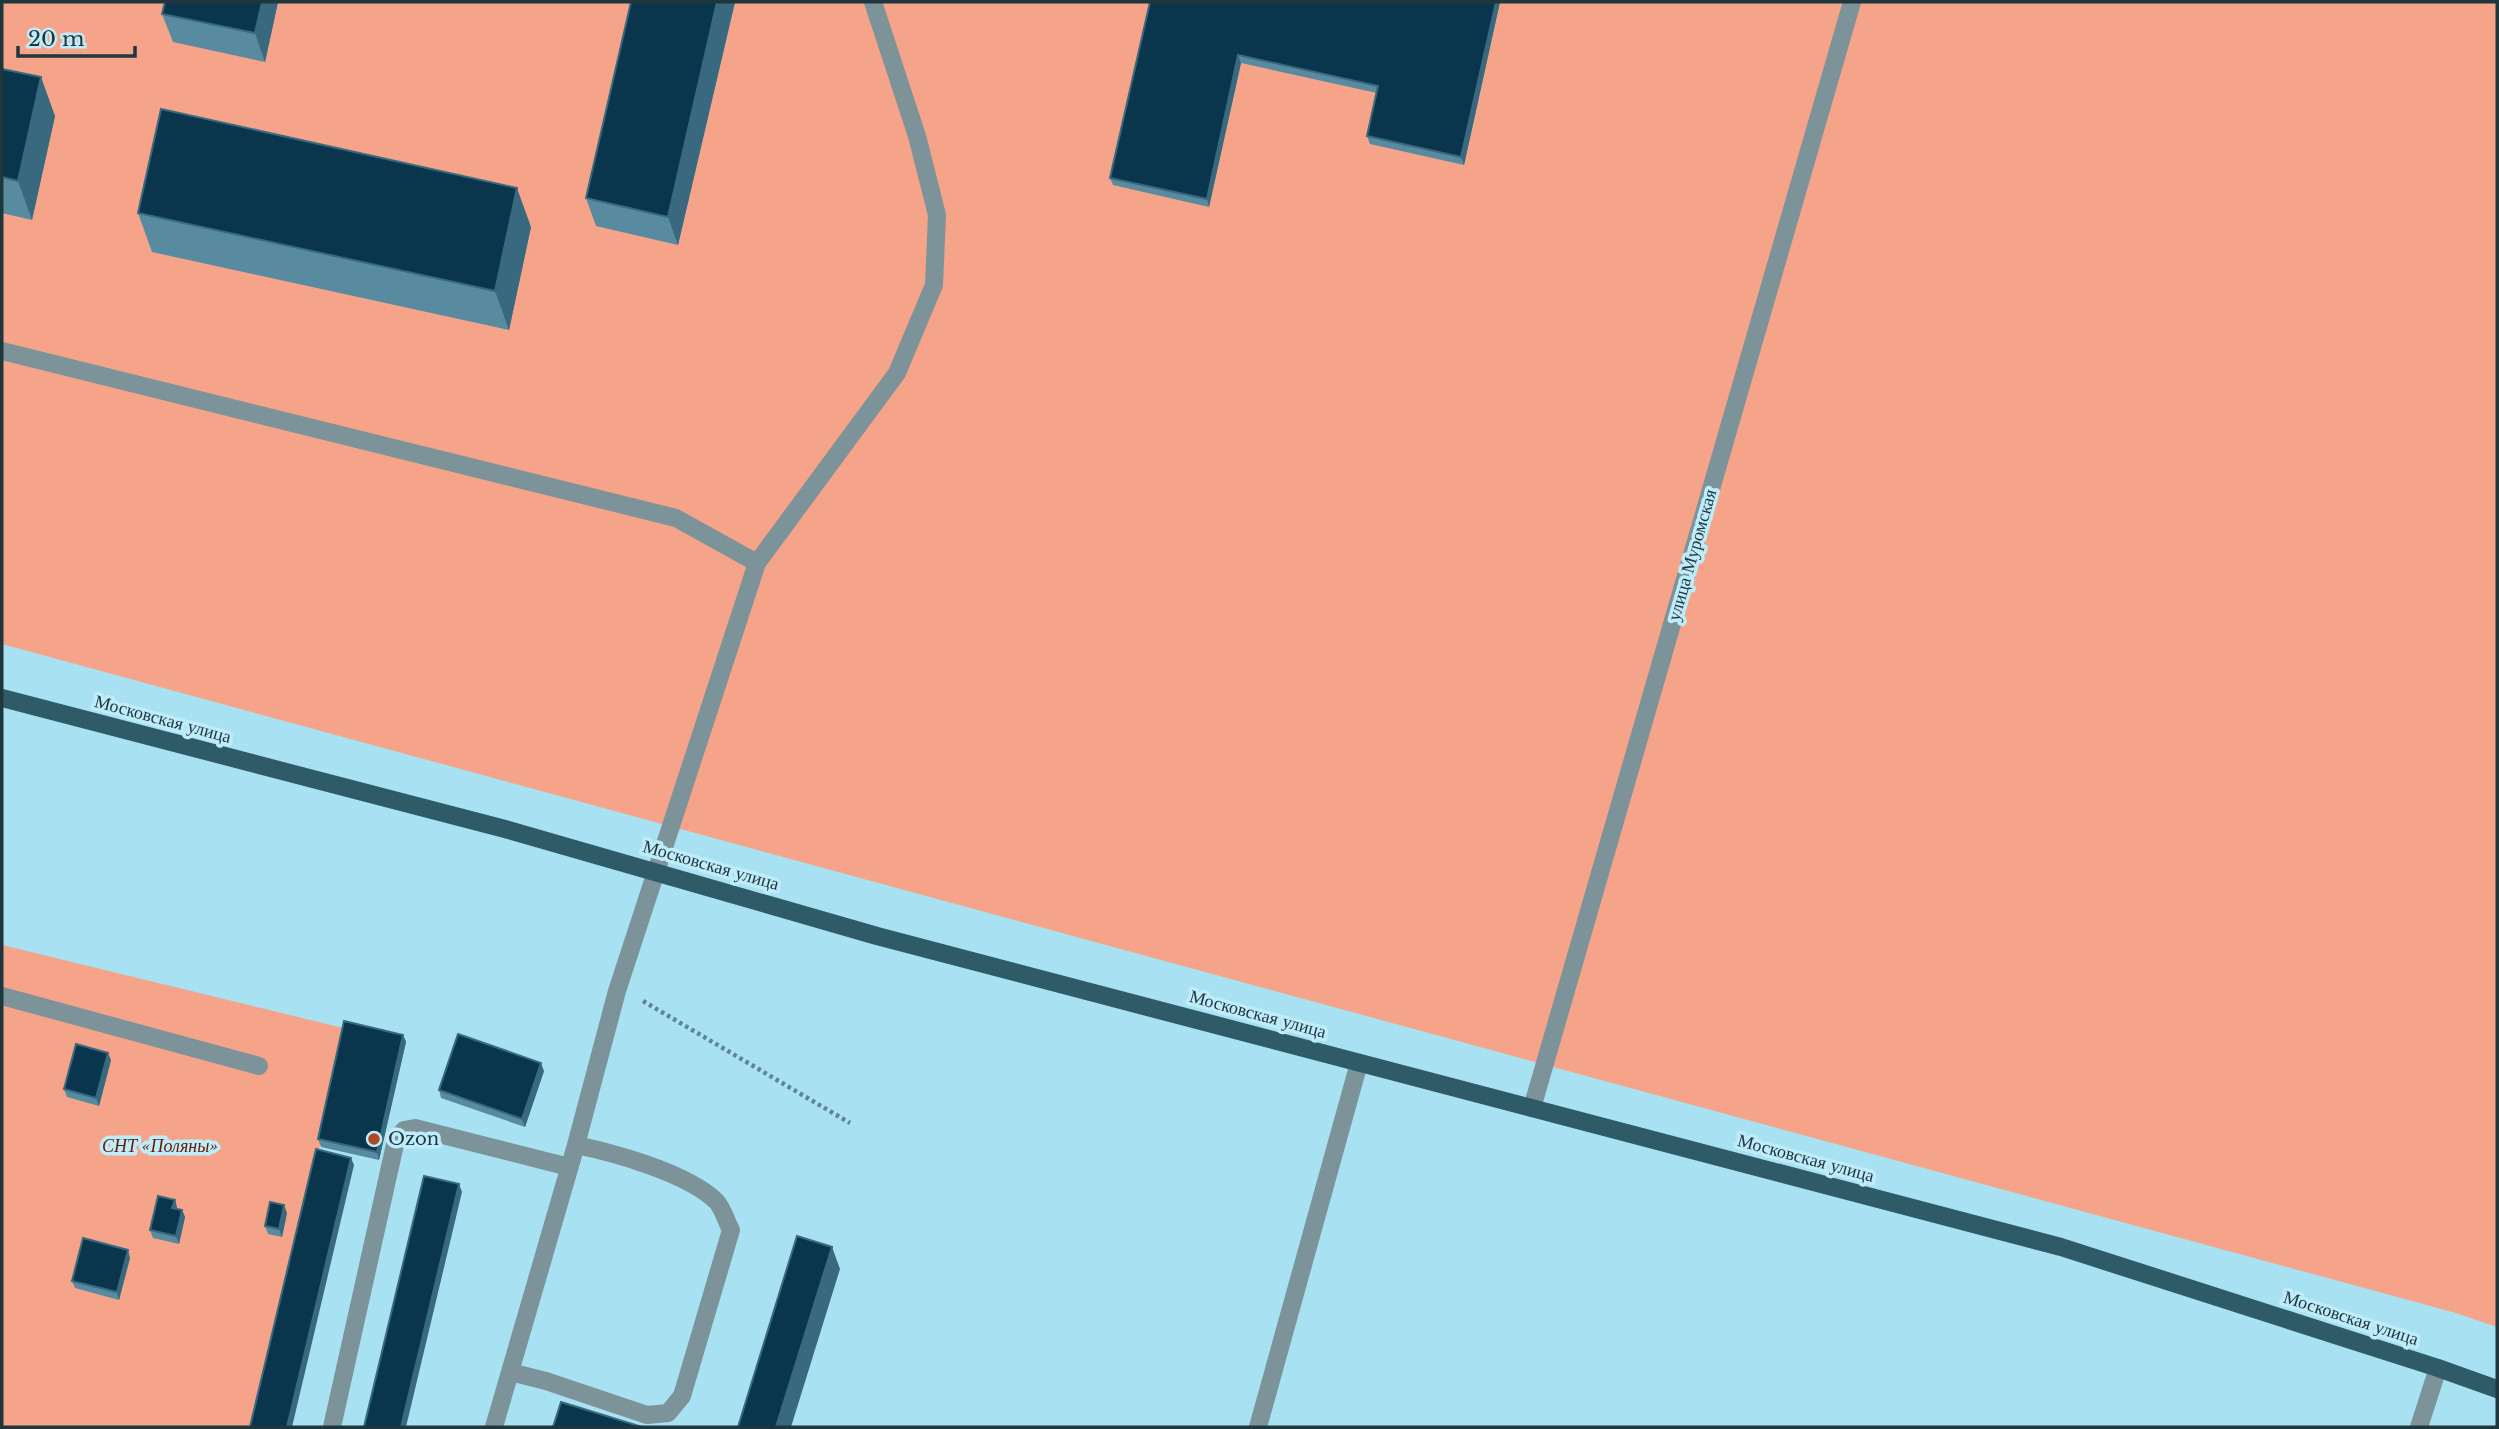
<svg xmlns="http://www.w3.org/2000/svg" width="2499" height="1429" font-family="'Libre Baskerville',serif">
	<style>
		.green { fill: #f5a389 }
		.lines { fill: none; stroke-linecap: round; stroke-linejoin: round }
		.path { stroke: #5e8590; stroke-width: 4.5; stroke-dasharray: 3.5 3.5; stroke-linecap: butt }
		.minor { stroke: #7c939a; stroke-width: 18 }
		.major { stroke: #2e5b67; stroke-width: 18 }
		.wall { fill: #588ba0 }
		.shaded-wall { fill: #39697e }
		.building { fill: #09354d; stroke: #39697e; stroke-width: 2 }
		.poi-dot { fill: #b04826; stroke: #bfecfa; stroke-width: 2.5 }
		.labels { text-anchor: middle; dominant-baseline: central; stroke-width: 7; stroke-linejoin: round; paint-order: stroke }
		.street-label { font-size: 18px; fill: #1f363d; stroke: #bfecfa }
		.poi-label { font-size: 18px; fill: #1f363d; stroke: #bfecfa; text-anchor: start }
		.park-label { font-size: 18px; font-style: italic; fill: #661b00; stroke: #bfecfa }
	</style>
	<rect width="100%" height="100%" fill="#a8e1f2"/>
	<path class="green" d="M 2,2 L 2497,2 L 2497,1327 L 2456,1313 L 2,644 Z
		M 2,945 L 347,1029 L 255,1427 L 2,1427 Z"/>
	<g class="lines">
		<path class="path" d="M 643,1001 L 850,1123"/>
		<path class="minor" d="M 2,351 L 676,518 L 757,563
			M 2,996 L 259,1066
			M 1532,1108 L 1852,2
			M 510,1372 L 546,1381 L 647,1415 L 668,1413 L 682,1396 L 731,1230 C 726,1221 723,1208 716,1201 C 687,1173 615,1153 576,1145
			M 332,1427 L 396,1140 L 404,1130 L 415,1128 L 569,1167
			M 494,1427 L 576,1145 L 617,991 L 757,563 L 897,373 L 934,285 L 937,215 L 917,136 L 873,2
			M 1258,1427 L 1359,1063
			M 2419,1427 L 2438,1368"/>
		<path class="major" d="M 2,698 L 505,829 L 877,936 L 2061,1247 L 2438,1368 L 2497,1389"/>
	</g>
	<path class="wall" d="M 165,2 L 278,2 L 265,62 L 173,42 L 162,14 Z
		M 631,2 L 735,2 L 678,245 L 596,226 L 586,198 Z
		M 1150,2 L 1500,2 L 1464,165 L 1370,144 L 1367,136 L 1377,93 L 1241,63 L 1209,207 L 1113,185 L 1110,178 Z
		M 2,69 L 55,116 L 32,220 L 2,213 Z
		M 138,213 L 531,227 L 509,330 L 152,252 Z
		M 403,1035 L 406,1042 L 379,1160 L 321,1147 L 318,1139 Z
		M 111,1060 L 99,1106 L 67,1097 L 64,1089 Z
		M 544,1071 L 525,1127 L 441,1098 L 439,1090 Z
		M 175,1200 L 177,1209 L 182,1210 L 185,1217 L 179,1244 L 153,1238 L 150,1230 Z
		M 287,1213 L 282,1237 L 268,1234 L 265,1226 Z
		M 130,1258 L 119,1300 L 75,1288 L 72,1281 Z"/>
	<path class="shaded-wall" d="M 262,2 L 278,2 L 265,62 L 255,33 Z
		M 717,2 L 735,2 L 678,245 L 668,217 Z
		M 1496,2 L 1500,2 L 1464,165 L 1461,157 Z
		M 1238,55 L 1241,63 L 1209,207 L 1207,199 Z
		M 41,77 L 55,116 L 32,220 L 18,181 Z
		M 517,188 L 531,227 L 509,330 L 495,291 Z
		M 403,1035 L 406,1042 L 379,1160 L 377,1152 Z
		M 108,1053 L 111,1060 L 99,1106 L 96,1098 Z
		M 541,1063 L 544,1071 L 525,1127 L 522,1119 Z
		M 351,1158 L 354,1165 L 292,1427 L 287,1427 Z
		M 459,1184 L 462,1192 L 406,1427 L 401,1427 Z
		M 175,1200 L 177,1207 L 175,1215 L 172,1208 Z
		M 284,1205 L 287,1213 L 282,1237 L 279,1229 Z
		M 182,1210 L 185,1217 L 179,1244 L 176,1236 Z
		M 832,1247 L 840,1269 L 791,1427 L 776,1427 Z
		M 128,1250 L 130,1258 L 119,1300 L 117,1292 Z"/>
	<path class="building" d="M 165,2 L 262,2 L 255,33 L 162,14 Z
		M 631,2 L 717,2 L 668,217 L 586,198 Z
		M 1150,2 L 1496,2 L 1461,157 L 1367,136 L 1378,86 L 1238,55 L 1207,199 L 1110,178 Z
		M 2,69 L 41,77 L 18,181 L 2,177 Z
		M 161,109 L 517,188 L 495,291 L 138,213 Z
		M 344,1021 L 403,1035 L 377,1152 L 318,1139 Z
		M 458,1034 L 541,1063 L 522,1119 L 439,1090 Z
		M 76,1044 L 108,1053 L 96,1098 L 64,1089 Z
		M 316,1149 L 351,1158 L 287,1427 L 250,1427 Z
		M 424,1176 L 459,1184 L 401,1427 L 364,1427 Z
		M 158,1196 L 175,1200 L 172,1208 L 182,1210 L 176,1236 L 150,1230 Z
		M 270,1202 L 284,1205 L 279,1229 L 265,1226 Z
		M 797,1236 L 832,1247 L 776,1427 L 738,1427 Z
		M 83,1238 L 128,1250 L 117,1292 L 72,1281 Z
		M 561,1402 L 642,1427 L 553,1427 Z"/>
	<circle class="poi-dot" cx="374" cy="1139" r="7"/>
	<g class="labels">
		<g class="street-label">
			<text transform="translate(1692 555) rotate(-74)">улица Муромская</text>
			<text transform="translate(163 719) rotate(15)">Московская улица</text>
			<text transform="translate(711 865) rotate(16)">Московская улица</text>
			<text transform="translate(1258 1014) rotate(15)">Московская улица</text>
			<text transform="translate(1806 1158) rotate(15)">Московская улица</text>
			<text transform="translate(2351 1318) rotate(18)">Московская улица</text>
		</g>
		<g class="poi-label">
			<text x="388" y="1139">Ozon</text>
		</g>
		<g class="park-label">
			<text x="160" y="1146">СНТ «Поляны»</text>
		</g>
	</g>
	<rect width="2499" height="1429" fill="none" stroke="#1f363d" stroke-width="7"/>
	<path d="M18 46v10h117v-10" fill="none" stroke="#1f363d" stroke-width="3.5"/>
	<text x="28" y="46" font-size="21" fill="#1f363d" stroke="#bfecfa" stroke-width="5" paint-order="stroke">20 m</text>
</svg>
